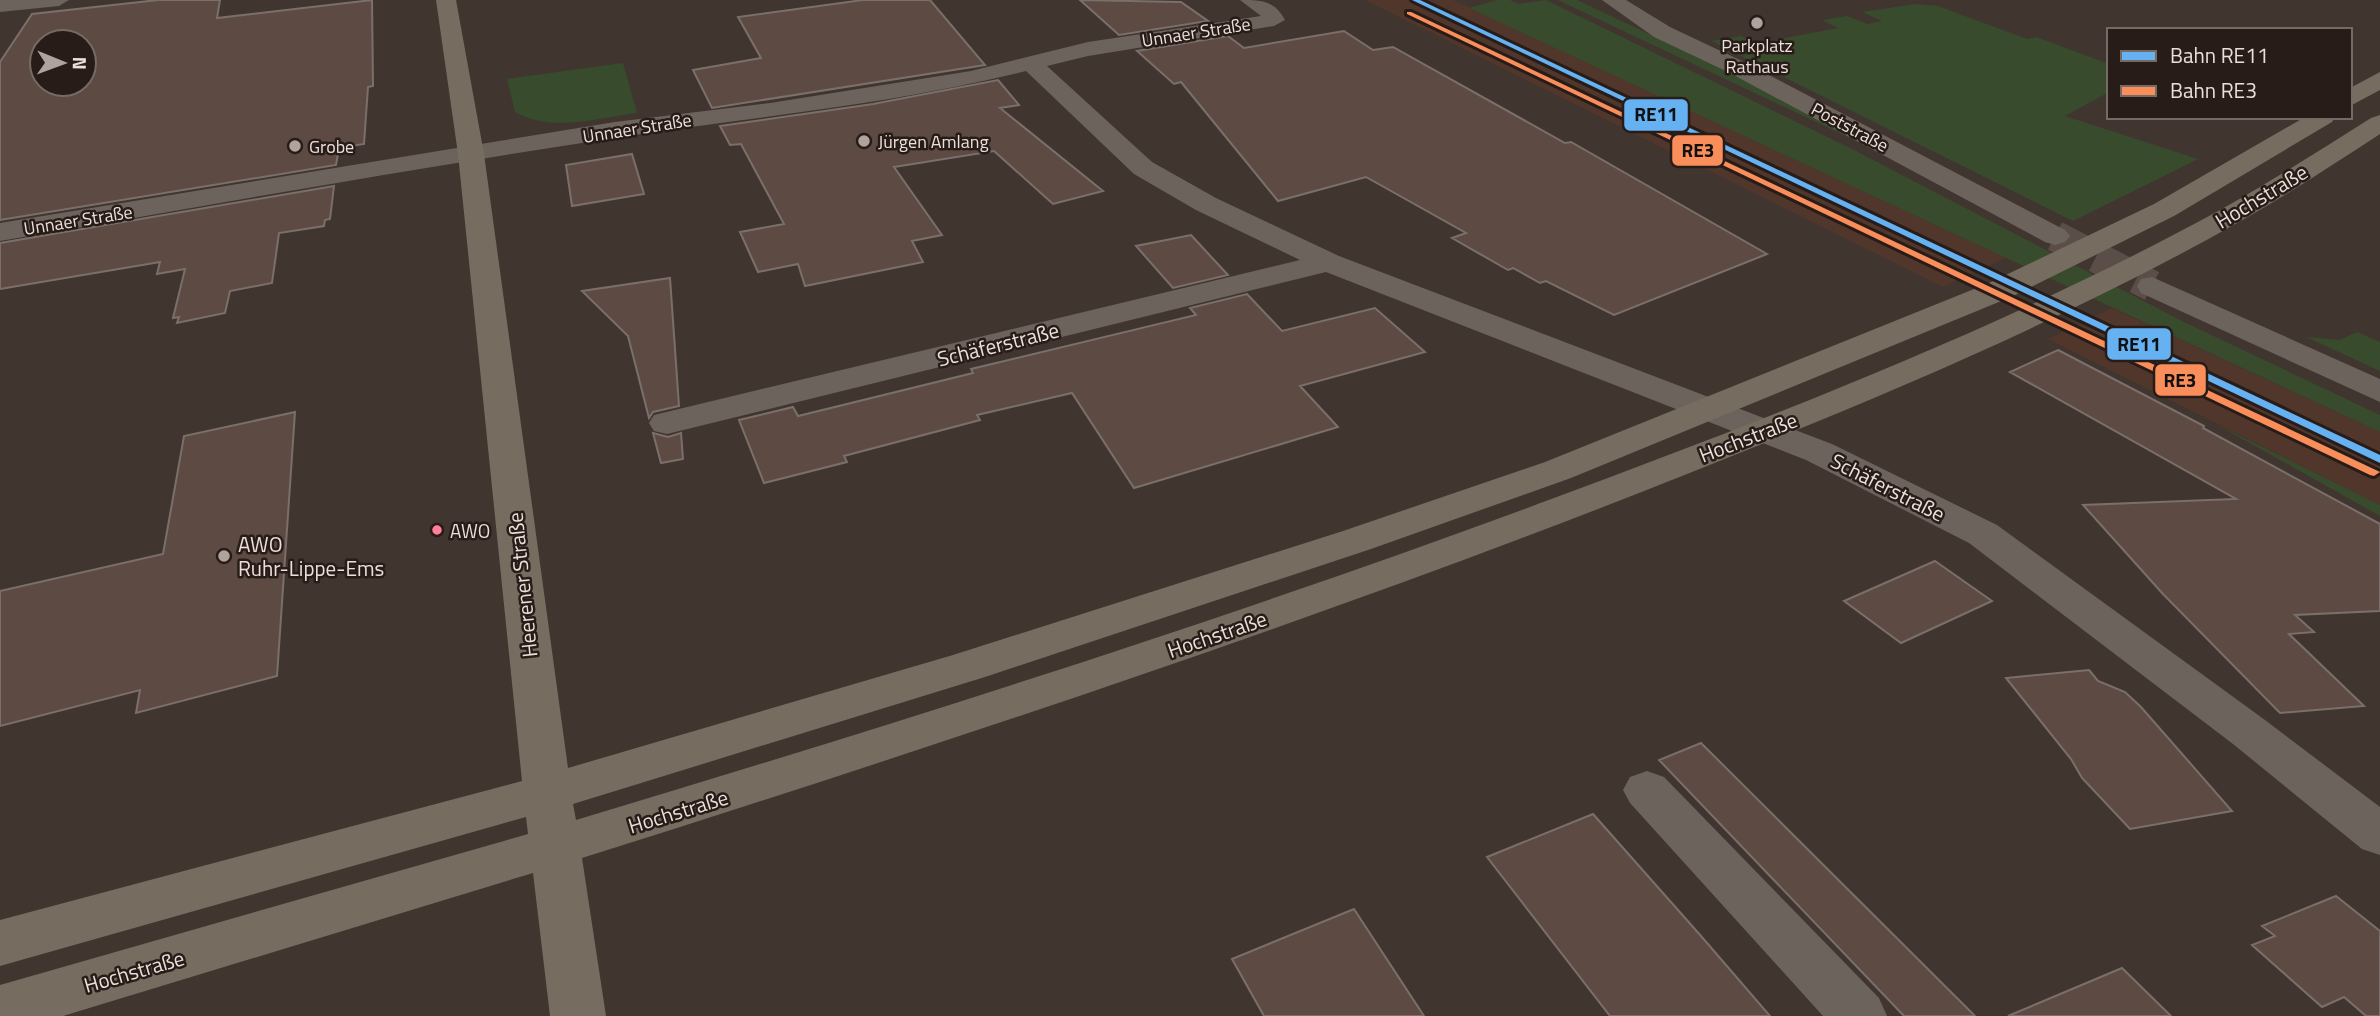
<svg xmlns="http://www.w3.org/2000/svg" width="2380" height="1016" font-family="'Titillium Web',sans-serif">
	<style>
		.built { fill: #50362b }
		.green { fill: #384b2d }
		.building { fill: #5d4b43; stroke: #7a6f6b; stroke-width: 2; fill-rule: evenodd }
		.lines { fill: none; stroke-linecap: round; stroke-linejoin: round }
		.minor-tunnel { stroke: #5b4e49; stroke-width: 31; stroke-dasharray: 31 15; stroke-linecap: butt }
		.minor { fill: #6c645c; fill-rule: evenodd }
		.major { fill: #766c60; fill-rule: evenodd }
		.rail-1-casing { stroke: #271c18; stroke-width: 6 }
		.rail-2-casing { stroke: #271c18; stroke-width: 6 }
		.rail-1 { fill: #66b1f2; fill-rule: evenodd }
		.rail-2 { fill: #fa8e5a; fill-rule: evenodd }
		.poi-dot { fill: #b0a39d; stroke: #271c18; stroke-width: 2.5 }
		.bus-dot { fill: #ff8098; stroke: #271c18; stroke-width: 2.5 }
		.labels { text-anchor: middle; dominant-baseline: central; stroke-width: 5; stroke-linejoin: round; paint-order: stroke }
		.far-street-label { font-size: 18px; fill: #ecded8; stroke: #271c18 }
		.far-poi-label { font-size: 18px; fill: #ecded8; stroke: #271c18; text-anchor: start }
		.bus-label { font-size: 19px; fill: #ecded8; stroke: #271c18; text-anchor: start }
		.street-label { font-size: 21px; fill: #ecded8; stroke: #271c18 }
		.poi-label { font-size: 21px; fill: #ecded8; stroke: #271c18; text-anchor: start }
		.line-badge { stroke: #271c18; stroke-width: 2.5 }
		.pale-badge-label { font-size: 19px; text-anchor: middle; font-weight: bold; fill: #111 }
	</style>
	<rect width="100%" height="100%" fill="#413530"/>
	<path class="built" d="M 1365,0 L 1453,0 L 2006,258 L 1943,287 Z
		M 2112,308 L 2380,432 L 2380,505 L 2048,339 Z"/>
	<path class="green" d="M 1497,0 L 1510,0 L 1518,4 L 1546,0 L 1852,149 L 2184,322 L 2380,415 L 2380,432 L 1469,8 Z
		M 1558,0 L 1577,0 L 1725,70 L 1871,148 Z
		M 1915,4 L 1938,6 L 2027,39 L 2036,37 L 2109,64 L 2109,92 L 2065,116 L 2198,159 L 2073,221 L 1711,41 L 1741,36 L 1758,43 L 1838,28 L 1822,20 L 1847,16 L 1867,24 L 1882,21 L 1862,12 Z
		M 623,63 L 637,113 C 597,118 552,133 515,112 L 507,79 Z
		M 2357,332 L 2380,342 L 2380,371 L 2306,337 L 2340,340 Z
		M 2216,424 L 2380,505 L 2380,516 Z"/>
	<path class="building" d="M 158,0 L 220,0 L 217,18 L 372,0 L 373,86 L 368,87 L 364,144 L 339,148 L 336,165 L 0,220 L 0,62 L 32,14 ZM 42,42 L 84,42 L 84,84 L 42,84 Z
		M 863,0 L 930,0 L 985,65 L 712,108 L 693,70 L 761,58 L 738,17 Z
		M 1080,0 L 1181,2 L 1208,21 L 1119,35 Z
		M 1344,31 L 1373,50 L 1393,47 L 1565,143 L 1571,142 L 1767,254 L 1614,315 L 1546,281 L 1540,283 L 1513,268 L 1508,270 L 1452,238 L 1466,233 L 1366,177 L 1278,201 L 1181,82 L 1174,84 L 1137,51 L 1228,36 L 1244,48 Z
		M 998,80 L 1019,105 L 1000,108 L 1103,191 L 1053,204 L 994,151 L 894,167 L 942,235 L 912,241 L 923,262 L 805,286 L 798,264 L 758,272 L 740,232 L 784,224 L 741,144 L 730,145 L 720,126 L 873,104 Z
		M 632,154 L 644,194 L 572,206 L 566,165 Z
		M 334,186 L 330,219 L 325,220 L 324,226 L 279,233 L 272,283 L 230,291 L 225,313 L 177,323 L 179,317 L 173,318 L 185,269 L 157,274 L 160,262 L 0,289 L 0,243 Z
		M 1191,235 L 1228,275 L 1173,288 L 1136,246 Z
		M 670,278 L 679,406 L 653,412 L 649,418 L 628,336 L 582,291 Z
		M 1247,294 L 1282,331 L 1375,308 L 1425,352 L 1300,386 L 1338,427 L 1134,488 L 1072,393 L 977,415 L 980,420 L 844,456 L 847,462 L 764,483 L 739,420 L 793,407 L 798,416 L 973,373 L 971,369 L 1196,315 L 1190,308 Z
		M 2058,350 L 2204,426 L 2203,428 L 2380,524 L 2380,611 L 2295,615 L 2314,632 L 2289,634 L 2364,706 L 2280,713 L 2163,594 L 2083,505 L 2236,499 L 2010,372 Z
		M 295,412 L 277,676 L 136,713 L 140,690 L 0,726 L 0,591 L 163,554 L 184,436 Z
		M 653,433 L 668,437 L 681,433 L 683,459 L 661,463 Z
		M 1935,561 L 1992,601 L 1901,643 L 1844,601 Z
		M 2089,670 L 2098,681 L 2125,692 L 2141,707 L 2232,811 L 2130,829 L 2082,778 L 2071,759 L 2006,678 Z
		M 1701,743 L 1975,1016 L 1904,1016 L 1659,760 Z
		M 1593,814 L 1701,936 L 1770,1016 L 1610,1016 L 1487,857 Z
		M 2336,896 L 2380,931 L 2380,1016 L 2366,1016 L 2344,997 L 2322,1007 L 2252,945 L 2275,936 L 2262,926 Z
		M 1354,909 L 1424,1016 L 1264,1016 L 1232,959 Z
		M 2122,968 L 2171,1016 L 2008,1016 Z"/>
	<g class="lines">
		<path class="minor-tunnel" d="M 2055,236 L 2152,286"/>
		<path class="minor" d="M 0,0 L 69,0 L 59,6 L 0,12 Z
			M 1240,0 C 1261,0 1274,0 1285,20 L 1274,26 L 1088,56 L 1047,66 L 1152,162 L 1216,198 L 1339,256 L 1832,444 L 1997,525 L 2265,720 L 2380,807 L 2380,855 L 2362,849 L 2233,744 L 1969,543 L 1806,460 L 1326,272 L 667,434 L 654,431 L 649,423 L 654,415 L 1300,260 L 1196,210 L 1134,174 L 1026,71 C 891,105 751,117 614,138 C 409,169 205,206 0,241 L 0,223 L 615,122 L 770,103 L 971,71 L 1088,42 L 1261,16 Z
			M 1602,0 L 1626,0 L 1670,27 L 1744,62 L 2065,230 L 2070,236 L 2065,242 L 2055,245 L 2045,242 L 1728,72 L 1654,37 Z
			M 2152,277 L 2380,379 L 2380,402 L 2141,293 L 2137,286 L 2141,279 Z
			M 1647,771 L 1664,777 L 1879,998 L 1887,1016 L 1823,1016 L 1630,803 L 1623,790 L 1630,777 Z"/>
		<path class="major" d="M 436,0 L 456,0 L 484,154 L 568,768 L 953,655 L 1343,531 L 1545,462 L 1989,283 L 2154,204 L 2305,117 L 2335,117 L 2332,122 L 2174,216 L 2011,297 L 1571,478 L 1371,549 L 985,677 L 573,804 L 576,820 C 905,721 1232,618 1554,498 C 1780,414 2010,325 2222,209 C 2273,180 2322,149 2371,118 L 2380,115 L 2380,134 C 2334,164 2287,195 2239,222 C 2035,337 1815,424 1598,509 C 1263,638 924,750 582,858 L 606,1016 L 550,1016 L 533,873 L 63,1016 L 0,1016 L 0,985 L 528,834 L 526,817 L 0,966 L 0,920 L 522,781 L 458,154 Z
			M 2380,72 L 2380,90 L 2350,106 L 2350,88 Z"/>
		<defs>
			<path id="rail-1" d="M 1412,0 L 1420,0 L 2380,455 L 2380,463 Z"/>
			<path id="rail-2" d="M 1407,12 L 1411,12 L 2380,472 L 2374,476 L 2370,475 L 1407,14 Z"/>
		</defs>
		<use href="#rail-1" class="rail-1-casing"/>
		<use href="#rail-2" class="rail-2-casing"/>
		<use href="#rail-1" class="rail-1"/>
		<use href="#rail-2" class="rail-2"/>
	</g>
	<g class="poi-dot">
		<circle cx="1757" cy="23" r="7"/>
		<circle cx="864" cy="141" r="7"/>
		<circle cx="295" cy="146" r="7"/>
		<circle cx="224" cy="556" r="7"/>
	</g>
	<circle class="bus-dot" cx="437" cy="530" r="6"/>
	<g class="labels">
		<g class="far-street-label">
			<text transform="translate(1196 32) rotate(-9)">Unnaer Straße</text>
			<text transform="translate(1850 127) rotate(28)">Poststraße</text>
			<text transform="translate(637 128) rotate(-9)">Unnaer Straße</text>
			<text transform="translate(78 220) rotate(-9)">Unnaer Straße</text>
		</g>
		<g class="far-poi-label">
			<text x="1757" y="45" text-anchor="middle">Parkplatz<tspan x="1757" dy="21">Rathaus</tspan></text>
			<text x="878" y="141">Jürgen Amlang</text>
			<text x="309" y="146">Grobe</text>
		</g>
		<g class="bus-label">
			<text x="450" y="530">AWO</text>
		</g>
		<g class="street-label">
			<text transform="translate(2261 196) rotate(-31)">Hochstraße</text>
			<text transform="translate(998 344) rotate(-14)">Schäferstraße</text>
			<text transform="translate(1748 437) rotate(-21)">Hochstraße</text>
			<text transform="translate(1888 487) rotate(27)">Schäferstraße</text>
			<text transform="translate(522 585) rotate(-96)">Heerener Straße</text>
			<text transform="translate(1217 634) rotate(-19)">Hochstraße</text>
			<text transform="translate(678 811) rotate(-17)">Hochstraße</text>
			<text transform="translate(134 971) rotate(-16)">Hochstraße</text>
		</g>
		<g class="poi-label">
			<text x="238" y="544">AWO<tspan x="238" dy="24">Ruhr-Lippe-Ems</tspan></text>
		</g>
	</g>
	<g class="line-badge">
		<rect x="1623" y="98" width="66" height="34" rx="7" fill="#66b1f2"/>
		<rect x="1671" y="134" width="53" height="33" rx="7" fill="#fa8e5a"/>
		<rect x="2106" y="327" width="66" height="34" rx="7" fill="#66b1f2"/>
		<rect x="2154" y="363" width="53" height="34" rx="7" fill="#fa8e5a"/>
	</g>
	<g class="pale-badge-label">
		<text x="1656" y="121">RE11</text>
		<text x="1698" y="157">RE3</text>
		<text x="2139" y="351">RE11</text>
		<text x="2180" y="387">RE3</text>
	</g>
	<rect x="2107" y="28" width="245" height="91" fill="#271c18" stroke="#766a65" stroke-width="2"/>
	<rect x="2121" y="51" width="35" height="10" fill="#66b1f2" stroke="#766a65" stroke-width="2"/>
	<text x="2170" y="63" font-size="21" fill="#ecded8">Bahn RE11</text>
	<rect x="2121" y="86" width="35" height="10" fill="#fa8e5a" stroke="#766a65" stroke-width="2"/>
	<text x="2170" y="98" font-size="21" fill="#ecded8">Bahn RE3</text>
	<g transform="translate(63 63) rotate(91)"><circle r="33" fill="#271c18" stroke="#766a65" stroke-width="2"/>
	<path d="M0-5L12 26L0 18L-12 26Z" fill="#b0a39d"/>
	<text y="-10" font-size="19" font-weight="bold" text-anchor="middle" fill="#ecded8">N</text>
	</g>
</svg>
